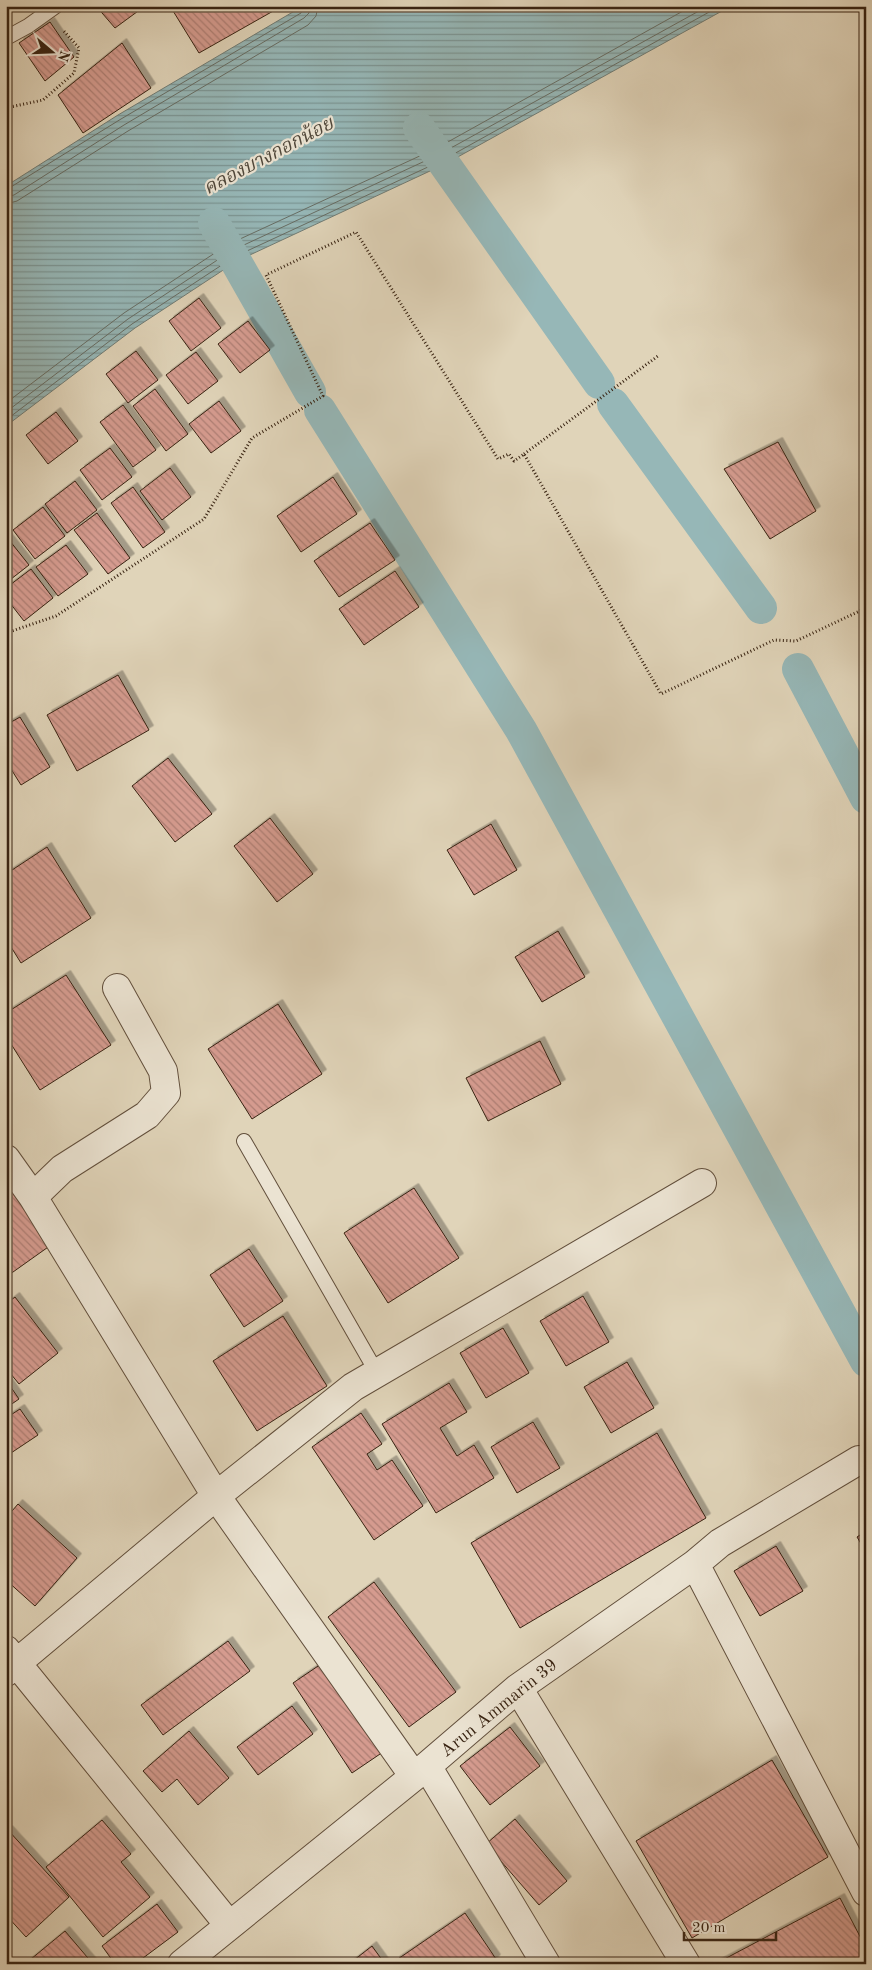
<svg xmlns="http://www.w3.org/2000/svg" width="872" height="1970" font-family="'Old Standard TT','Noto Serif Thai',serif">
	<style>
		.water { fill: url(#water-rules); stroke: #707c75 }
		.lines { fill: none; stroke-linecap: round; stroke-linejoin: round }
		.shore { stroke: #676d64; stroke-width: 1 }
		.canal { stroke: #96b7b7; stroke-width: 32 }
		.building { fill: url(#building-back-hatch); stroke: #382312; filter: url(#shadow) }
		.lane-casing { stroke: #624f3c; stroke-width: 16 }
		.street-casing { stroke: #624f3c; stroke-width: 30 }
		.path { stroke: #382312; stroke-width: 3; stroke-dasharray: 1 2.5; stroke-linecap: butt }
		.lane { stroke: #ebe3d2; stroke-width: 14 }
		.street { stroke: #ebe3d2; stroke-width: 28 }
		.labels { text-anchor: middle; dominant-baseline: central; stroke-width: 4.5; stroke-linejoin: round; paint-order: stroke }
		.street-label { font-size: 18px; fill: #382312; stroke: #ebe3d2 }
		.water-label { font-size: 19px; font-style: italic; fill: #50483b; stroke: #ebe3d2 }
	</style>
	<defs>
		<pattern id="water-rules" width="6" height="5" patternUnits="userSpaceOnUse" patternTransform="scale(1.25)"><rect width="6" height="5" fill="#96b7b7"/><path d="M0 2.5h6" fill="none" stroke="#7b9493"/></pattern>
		<pattern id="building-back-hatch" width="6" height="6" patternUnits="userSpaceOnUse" patternTransform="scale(1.25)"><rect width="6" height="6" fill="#d59b8f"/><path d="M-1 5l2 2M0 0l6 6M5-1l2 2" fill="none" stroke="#ae7e73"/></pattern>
		<filter id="shadow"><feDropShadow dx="4.5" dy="-4.5" stdDeviation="0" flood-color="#0004"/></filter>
	</defs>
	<rect width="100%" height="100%" fill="#e0d4b9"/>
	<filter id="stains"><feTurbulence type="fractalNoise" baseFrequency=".004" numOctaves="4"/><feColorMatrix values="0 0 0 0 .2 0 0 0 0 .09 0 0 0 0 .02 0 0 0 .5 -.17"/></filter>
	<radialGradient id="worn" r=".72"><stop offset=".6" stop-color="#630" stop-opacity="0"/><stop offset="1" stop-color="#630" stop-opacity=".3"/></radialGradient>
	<path class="water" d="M 303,6 L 731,6 L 445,164 L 237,261 L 135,328 L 6,426 L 6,186 L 118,115 Z"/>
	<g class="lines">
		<path class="shore" d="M 6,190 L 121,119 L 301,13 L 304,6
			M 6,197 L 14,195 L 124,125 L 304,18 L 309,13 L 310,6
			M 6,204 L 17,201 L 128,131 L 308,25 L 316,16 L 318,6
			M 6,403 L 124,313 L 227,245 L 437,148 L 692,6
			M 6,412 L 128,319 L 231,251 L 440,154 L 708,6
			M 6,420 L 132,324 L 234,257 L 443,160 L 720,6"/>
		<path class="canal" d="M 419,128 L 599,383
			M 214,223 L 310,392
			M 613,404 L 761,608
			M 320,410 L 521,730 L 866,1361
			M 798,669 L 866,798"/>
	</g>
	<path class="building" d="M 96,6 L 145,6 L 115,28 Z
		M 170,6 L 273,6 L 275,10 L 199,53 Z
		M 50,22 L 74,57 L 45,81 L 19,43 Z
		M 122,43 L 151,88 L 83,133 L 58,95 Z
		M 199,298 L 221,328 L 191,351 L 169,321 Z
		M 248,321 L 270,350 L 240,373 L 218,344 Z
		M 136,351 L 158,380 L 128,403 L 106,374 Z
		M 196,352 L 218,381 L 188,404 L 166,375 Z
		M 155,389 L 188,434 L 166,451 L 133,406 Z
		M 219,401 L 241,431 L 211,453 L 189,424 Z
		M 123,405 L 156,450 L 133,467 L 100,422 Z
		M 56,412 L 78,441 L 48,464 L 26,435 Z
		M 778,442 L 816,511 L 770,539 L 724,469 Z
		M 110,448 L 132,477 L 102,500 L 80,470 Z
		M 170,468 L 191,497 L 162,520 L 140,491 Z
		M 333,477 L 357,514 L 301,552 L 277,516 Z
		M 75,481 L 97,510 L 67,533 L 45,504 Z
		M 133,487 L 165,532 L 143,548 L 111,503 Z
		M 43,507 L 65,536 L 35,559 L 13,530 Z
		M 97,513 L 130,558 L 108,574 L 74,530 Z
		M 370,523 L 395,560 L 339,597 L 314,561 Z
		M 6,536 L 29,565 L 6,583 Z
		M 66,545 L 88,574 L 58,596 L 36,567 Z
		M 31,569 L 53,598 L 24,621 L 6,598 L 6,588 Z
		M 395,571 L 419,607 L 364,645 L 339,609 Z
		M 118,675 L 149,730 L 77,771 L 47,715 Z
		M 20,717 L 50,767 L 21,785 L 6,761 L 6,725 Z
		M 168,758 L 212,814 L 175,842 L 132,786 Z
		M 270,818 L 313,874 L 277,902 L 234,846 Z
		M 491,824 L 517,870 L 474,895 L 447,850 Z
		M 47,847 L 91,918 L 21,963 L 6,939 L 6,874 Z
		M 558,931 L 585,977 L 542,1002 L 515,957 Z
		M 66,975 L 111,1045 L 40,1090 L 6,1036 L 6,1013 Z
		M 278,1004 L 322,1074 L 252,1119 L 208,1049 Z
		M 540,1041 L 561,1084 L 488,1121 L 466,1078 Z
		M 414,1188 L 459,1258 L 388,1303 L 344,1233 Z
		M 12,1189 L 51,1245 L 6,1277 L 6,1193 Z
		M 249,1249 L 283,1301 L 244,1327 L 210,1275 Z
		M 583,1296 L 609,1342 L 566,1366 L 540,1321 Z
		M 15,1297 L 58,1353 L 19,1384 L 6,1368 L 6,1304 Z
		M 283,1316 L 327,1386 L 257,1431 L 213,1361 Z
		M 503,1328 L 529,1373 L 486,1398 L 460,1353 Z
		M 627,1362 L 654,1408 L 611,1433 L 584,1387 Z
		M 6,1380 L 19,1399 L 6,1408 Z
		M 449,1383 L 467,1412 L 440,1428 L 457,1456 L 474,1445 L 494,1478 L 436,1513 L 382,1424 Z
		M 20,1409 L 38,1435 L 8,1455 L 6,1418 Z
		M 361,1413 L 382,1444 L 367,1454 L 377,1470 L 392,1460 L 423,1506 L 374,1540 L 312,1447 Z
		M 533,1422 L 560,1468 L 517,1493 L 491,1447 Z
		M 657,1433 L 706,1518 L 520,1628 L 471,1543 Z
		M 18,1504 L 77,1558 L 35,1606 L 6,1580 L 6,1518 Z
		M 866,1531 L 866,1552 L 857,1537 Z
		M 776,1546 L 803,1591 L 760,1616 L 734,1571 Z
		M 374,1582 L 456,1692 L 409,1727 L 328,1617 Z
		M 228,1641 L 250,1671 L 163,1735 L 141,1705 Z
		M 324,1662 L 383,1752 L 352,1773 L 293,1683 Z
		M 292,1706 L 313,1734 L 258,1775 L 237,1747 Z
		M 510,1727 L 540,1766 L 490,1805 L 460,1766 Z
		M 189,1731 L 229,1778 L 198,1805 L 177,1779 L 162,1792 L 143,1771 Z
		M 772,1760 L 828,1857 L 692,1938 L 636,1841 Z
		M 515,1819 L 567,1881 L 539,1905 L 486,1844 Z
		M 102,1820 L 131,1854 L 121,1862 L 150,1897 L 103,1937 L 46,1867 Z
		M 8,1830 L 69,1897 L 26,1937 L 6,1915 L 6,1832 Z
		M 840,1898 L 866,1948 L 866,1964 L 715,1964 Z
		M 157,1904 L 178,1932 L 135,1964 L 115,1964 L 102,1946 Z
		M 465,1913 L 496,1959 L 490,1964 L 397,1964 L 395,1961 Z
		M 65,1931 L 93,1964 L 25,1964 Z
		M 372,1946 L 385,1964 L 349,1964 Z"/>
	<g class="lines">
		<defs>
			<path id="lane" d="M 6,38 L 28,26 L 56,6
				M 244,1141 L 377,1373"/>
			<path id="street" d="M 6,1159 L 33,1197 L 216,1496 L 413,1775
				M 33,1197 L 62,1169 L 147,1115 L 166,1093 L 163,1071 L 117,988
				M 695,1564 L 866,1892
				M 6,1650 L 229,1925
				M 6,1672 L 216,1496 L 353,1387 L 702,1183
				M 518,1688 L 686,1964
				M 427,1766 L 546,1964
				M 182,1964 L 427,1766 L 518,1688 L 695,1564 L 720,1543 L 859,1460"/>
		</defs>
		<use href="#lane" class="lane-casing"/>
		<use href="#street" class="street-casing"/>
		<path class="path" d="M 6,108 L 43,100 L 74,73 L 79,48 L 63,30
			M 524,454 L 658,356
			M 6,633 L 56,616 L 204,519 L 252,438 L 323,396 L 266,275 L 356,232 L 498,459 L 509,454 L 514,461 L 524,454 L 661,694 L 774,640 L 796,641 L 866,608"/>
		<use href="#lane" class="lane"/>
		<use href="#street" class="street"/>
	</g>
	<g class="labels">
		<g class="street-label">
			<text transform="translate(499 1708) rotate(-39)">Arun Ammarin 39</text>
		</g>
		<g class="water-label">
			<text transform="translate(269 157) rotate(-28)">คลองบางกอกน้อย</text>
		</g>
	</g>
	<rect width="872" height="1970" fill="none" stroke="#e0d4b9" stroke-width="25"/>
	<rect x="8" y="8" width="857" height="1955" fill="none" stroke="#382312" stroke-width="2.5"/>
	<rect x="12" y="12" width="847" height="1945" fill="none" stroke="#382312"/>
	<g transform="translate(52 52) rotate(109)" stroke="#ebe3d2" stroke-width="4" paint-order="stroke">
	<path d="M0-4L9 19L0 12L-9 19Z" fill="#382312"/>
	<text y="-8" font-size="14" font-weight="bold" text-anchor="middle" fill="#382312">N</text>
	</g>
	<path d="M684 1932v8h92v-8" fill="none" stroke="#382312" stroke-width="2.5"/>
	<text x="692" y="1932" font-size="15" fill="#382312" stroke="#ebe3d2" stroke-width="4" paint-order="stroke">20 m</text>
	<rect width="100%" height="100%" filter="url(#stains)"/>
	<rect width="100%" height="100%" fill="url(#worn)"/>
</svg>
